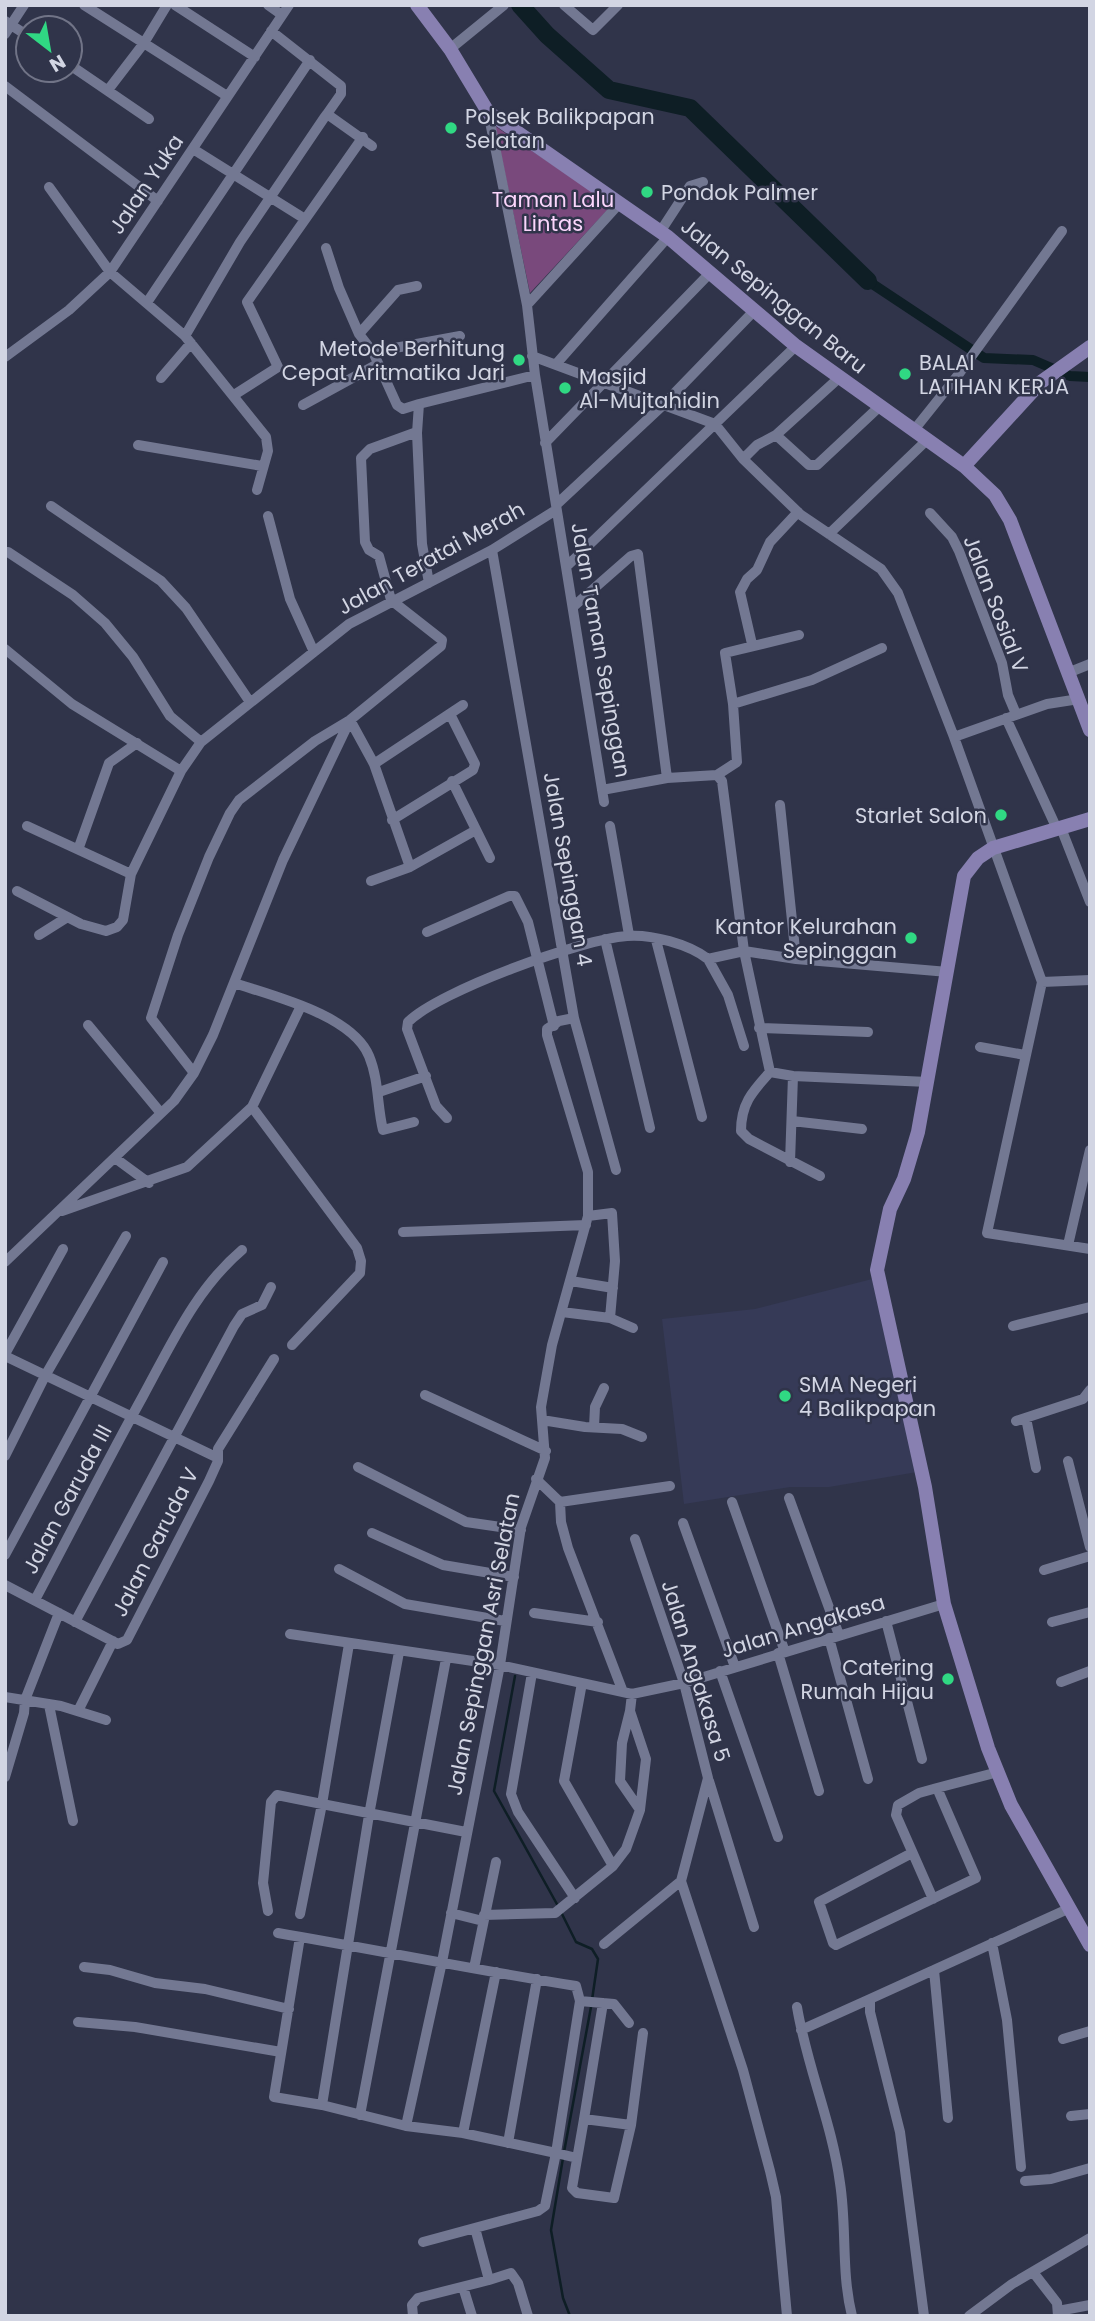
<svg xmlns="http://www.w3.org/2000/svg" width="1095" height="2321" font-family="Poppins,sans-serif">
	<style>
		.built { fill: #363a57 }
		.green { fill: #79497c }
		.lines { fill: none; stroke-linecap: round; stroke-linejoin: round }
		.stream { stroke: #0e1e25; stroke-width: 2.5 }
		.canal { stroke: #0e1e25; stroke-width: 10 }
		.river { stroke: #0e1e25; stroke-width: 18 }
		.street { stroke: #737892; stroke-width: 10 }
		.secondary { stroke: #8880b1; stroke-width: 14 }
		.poi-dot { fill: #30d883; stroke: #30344a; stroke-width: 2.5 }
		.labels { text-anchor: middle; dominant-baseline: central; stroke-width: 5; stroke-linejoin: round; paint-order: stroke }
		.poi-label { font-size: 21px; fill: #d2d5e3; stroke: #30344a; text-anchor: start }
		.street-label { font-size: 21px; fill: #d2d5e3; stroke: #30344a }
		.park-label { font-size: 21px; fill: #fbd6fc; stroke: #30344a }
	</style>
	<rect width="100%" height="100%" fill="#30344a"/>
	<path class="built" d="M 872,1279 L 917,1472 L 829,1487 L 790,1487 L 684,1504 L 662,1319 L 755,1309 Z"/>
	<path class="green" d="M 495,126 L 612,205 L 530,293 Z"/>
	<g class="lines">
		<path class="stream" d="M 515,1676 L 494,1791 L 558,1906
			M 561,1912 L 576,1942 L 592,1949 L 598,1959 L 592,2000
			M 564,2152 L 591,2007
			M 563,2158 L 551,2230 L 563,2298 L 570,2316"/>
		<path class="canal" d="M 868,281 L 984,358 L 1033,360 L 1070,376 L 1090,377"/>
		<path class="river" d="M 520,5 L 547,35 L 609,90 L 690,108 L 868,281"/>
		<path class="street" d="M 84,5 L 227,96
			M 175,5 L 255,57
			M 268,5 L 282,15
			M 564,5 L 593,30 L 618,5
			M 5,21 L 28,36
			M 271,31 L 341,86 L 341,94 L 327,114
			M 5,34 L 24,5
			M 450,49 L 504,5
			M 70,65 L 149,119
			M 5,86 L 158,201
			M 108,90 L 144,43 L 167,5
			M 488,112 L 527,305 L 535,375 L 604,802
			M 193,149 L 305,219
			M 49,187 L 110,272 L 185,336 L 266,437 L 268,451 L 257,490
			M 660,232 L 690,186 L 703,182
			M 326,248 L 339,288 L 359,334 L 373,352 L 397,405 L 403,409 L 419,404
			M 148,301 L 310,60
			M 527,305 L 619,204
			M 359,334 L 398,290 L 417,286
			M 185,336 L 240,242 L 324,118 L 327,114 L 372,146
			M 373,352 L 460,336
			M 532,356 L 715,424 L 743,459 L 801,515 L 881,569 L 898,593 L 954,737
			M 5,357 L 69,310 L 110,272 L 289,5
			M 557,363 L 668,237
			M 161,378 L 191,343
			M 234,395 L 278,367 L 247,302 L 363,137
			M 303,405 L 376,365
			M 914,430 L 958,375 L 1062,231
			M 417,433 L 419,404 L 535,375
			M 776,435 L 840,377
			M 545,443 L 710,273
			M 138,445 L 262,466
			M 743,459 L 757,445 L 776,435 L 809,465 L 817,465 L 879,407
			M 557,504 L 662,406 L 754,311
			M 51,506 L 161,581 L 186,608 L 250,702
			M 930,513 L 952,537 L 959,551 L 1002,663 L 1008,695 L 1016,714
			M 268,516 L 290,599 L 314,652
			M 829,534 L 927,440
			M 492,550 L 574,1018 L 616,1170
			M 8,552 L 73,595 L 105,623 L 133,657 L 170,716 L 201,742
			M 567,566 L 796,346
			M 574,606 L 631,556 L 638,554 L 667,778
			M 752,644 L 740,592 L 747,579 L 757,570 L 770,542 L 798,512
			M 5,649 L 72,704 L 181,771
			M 1070,672 L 1090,664
			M 1079,699 L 1047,704 L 954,737 L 1042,982 L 987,1233 L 1090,1249
			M 733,704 L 725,653 L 799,635
			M 1006,718 L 1057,829
			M 374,764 L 463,705
			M 717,775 L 737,762 L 733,704 L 812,680 L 882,648
			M 452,781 L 490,858
			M 602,790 L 667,778 L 717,775 L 722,781 L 744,951 L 796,959 L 948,972
			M 780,805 L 796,959
			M 392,820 L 473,770 L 475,764 L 450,714
			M 27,826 L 131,874
			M 610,826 L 629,935
			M 1061,828 L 1090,902
			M 79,847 L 109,763 L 137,743
			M 371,881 L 410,867 L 476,830
			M 17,891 L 81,924 L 106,931 L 117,927 L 123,920 L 131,874 L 181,771 L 201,742 L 349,624 L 492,550 L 556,510
			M 427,932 L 509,896 L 515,896 L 528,922 L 554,1026
			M 39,935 L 66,918
			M 605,939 L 650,1128
			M 656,940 L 702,1117
			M 708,959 L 728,995 L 744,1046
			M 1042,982 L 1090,980
			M 234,983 C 273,996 352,1015 369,1056 C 379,1080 377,1106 383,1130 L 414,1122
			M 88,1025 L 160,1112
			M 759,1028 L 868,1032
			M 980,1047 L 1025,1055
			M 770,1072 L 793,1076 L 928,1082
			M 194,1073 L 151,1018 L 178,935 L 209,857 L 230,813 L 239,800 L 315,741 L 350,720 L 374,764 L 410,867
			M 379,1092 L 426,1076
			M 447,1118 L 436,1106 L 407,1029 L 408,1022 C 439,991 582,939 627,936 C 651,934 689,944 708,959 L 744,951 L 770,1072 C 753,1091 741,1103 741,1131 L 749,1139 L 820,1176
			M 792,1121 L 862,1129
			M 115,1158 L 149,1183
			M 790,1162 L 793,1076
			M 62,1211 L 187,1167 L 252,1107
			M 588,1216 L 612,1213 L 615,1261 L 610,1318
			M 403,1232 L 586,1225
			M 1068,1245 L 1090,1150
			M 5,1262 L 174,1101 L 194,1073 L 213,1035 L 283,860 L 350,720 L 441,646 L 442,640 L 391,600 L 379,556 L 369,550 L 365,542 L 361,458 L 370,449 L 414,433 L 417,433 L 422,544 L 429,583
			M 571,1281 L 613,1288
			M 562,1312 L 610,1318 L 633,1328
			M 1013,1326 L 1090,1307
			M 292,1345 L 360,1273 L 361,1261 L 357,1248 L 252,1107 L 301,1006
			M 5,1354 L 63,1249
			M 5,1356 L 218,1458
			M 425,1395 L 546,1451
			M 1026,1418 L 1036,1468
			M 542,1420 L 585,1427 L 622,1429 L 642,1437
			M 1016,1421 L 1083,1399 L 1090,1390
			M 594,1427 L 595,1407 L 604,1388
			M 5,1456 L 45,1376 L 126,1236
			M 1068,1461 L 1090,1547
			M 358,1467 L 466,1522 L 521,1530
			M 536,1479 L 560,1502 L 561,1522 L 568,1548 L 623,1692
			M 789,1498 L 839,1635
			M 560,1502 L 670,1486
			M 732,1502 L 785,1652
			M 683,1523 L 735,1667
			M 372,1533 L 443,1565 L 514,1577
			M 5,1555 L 163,1262
			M 339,1569 L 405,1604 L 505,1621
			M 1044,1570 L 1090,1556
			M 5,1585 L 118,1644 L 127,1640 L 209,1481 L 218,1461 L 218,1449 L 274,1359
			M 35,1600 C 71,1532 106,1463 143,1396 C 172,1343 196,1289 242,1250
			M 534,1613 L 598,1622
			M 886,1621 L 922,1759
			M 75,1622 L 234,1326 L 242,1314 L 262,1305 L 271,1287
			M 1052,1622 L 1090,1612
			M 290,1634 L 500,1665 L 632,1694 L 684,1683 L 944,1604
			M 829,1638 L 868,1779
			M 349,1644 L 322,1804 L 466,1832
			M 778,1653 L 819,1791
			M 720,1671 L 778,1837
			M 532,1673 L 511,1794 L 518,1812 L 575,1898
			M 1061,1682 L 1090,1671
			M 582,1683 L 564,1781 L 613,1866
			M 5,1697 L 61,1706 L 106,1720
			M 49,1705 L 73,1821
			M 78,1711 L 113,1641
			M 630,1711 L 622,1743 L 620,1781 L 640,1810
			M 5,1777 L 24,1713 L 25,1700 L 59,1613
			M 709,1781 L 754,1927
			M 912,1853 L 819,1902 L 833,1943 L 836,1945 L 976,1878 L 937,1788 L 998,1772
			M 681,1881 L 743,2070 L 770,2171 L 776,2197 L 787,2316
			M 933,1899 L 896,1815 L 898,1805 L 919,1793 L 937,1788
			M 268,1911 L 263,1883 L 271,1802 L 277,1795 L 322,1804 L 300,1914
			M 451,1913 L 483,1921
			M 484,1915 L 555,1913 L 613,1866 L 626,1849 L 640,1810 L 646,1759 L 630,1711 L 632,1694
			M 278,1933 C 377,1950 476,1970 576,1986 L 580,2001 L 556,2153 L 463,2133 L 406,2126 L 322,2105 L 274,2097 L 300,1937
			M 992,1943 L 1007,2020 L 1021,2167
			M 604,1944 L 681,1881 L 708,1778 L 684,1683 L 635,1539
			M 84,1967 L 110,1970 L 155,1983 L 205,1989 L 289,2009
			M 474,1968 L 496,1862
			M 934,1970 L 948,2118
			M 580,2001 L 614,2004 L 629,2023
			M 797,2007 C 807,2067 832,2123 840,2183 C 847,2228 841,2272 852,2316
			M 78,2022 L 135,2027 L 281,2052
			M 801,2030 L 870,1999
			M 1063,2039 L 1090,2031
			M 322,2105 L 369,1815 L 399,1652
			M 360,2115 L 446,1659
			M 1071,2116 L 1090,2114
			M 584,2119 L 631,2125 L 614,2198 L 577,2193 L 572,2188 Z
			M 584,2119 L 603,2003
			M 631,2125 L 643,2033
			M 406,2126 L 442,1962 L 500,1665 L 521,1527 L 545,1458 L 541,1407 L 552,1345 L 588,1216 L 588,1172 L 547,1035 L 547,1029 L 559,1021 L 574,1018
			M 463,2133 L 496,1972
			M 508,2143 L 537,1979
			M 1025,2181 L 1051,2179 L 1090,2168
			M 475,2228 L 489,2280 L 511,2273 L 518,2283 L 528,2316
			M 423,2242 L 538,2211 L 545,2206 L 556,2153 L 577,2158
			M 1033,2272 L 1057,2303 L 1058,2316
			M 463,2287 L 472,2316
			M 1058,2311 L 1090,2305
			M 413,2316 L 412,2305 L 418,2298 L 489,2280
			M 924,2316 L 900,2132 L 870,2012 L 870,1999 L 1070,1908
			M 969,2316 L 1012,2284 L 1090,2238"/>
		<path class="secondary" d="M 417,5 L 450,49 L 488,112 L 668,237 L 796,346 L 964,466 L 995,495 L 1010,520 L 1090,730
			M 964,466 L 1041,382 L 1090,347
			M 1090,819 L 993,848 L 978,858 L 964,876 L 918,1132 L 904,1179 L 890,1209 L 877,1270 L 925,1487 L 944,1604 L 988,1748 L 1011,1805 L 1090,1945"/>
	</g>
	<g class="poi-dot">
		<circle cx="451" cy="128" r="7"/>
		<circle cx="647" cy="192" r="7"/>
		<circle cx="519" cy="360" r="7"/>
		<circle cx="905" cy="374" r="7"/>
		<circle cx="565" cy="388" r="7"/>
		<circle cx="1001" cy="815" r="7"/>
		<circle cx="911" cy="938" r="7"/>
		<circle cx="785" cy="1396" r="7"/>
		<circle cx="948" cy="1679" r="7"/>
	</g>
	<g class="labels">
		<g class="poi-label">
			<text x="465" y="116">Polsek Balikpapan<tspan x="465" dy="24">Selatan</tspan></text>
			<text x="661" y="192">Pondok Palmer</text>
			<text x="505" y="348" text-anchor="end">Metode Berhitung<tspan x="505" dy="24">Cepat Aritmatika Jari</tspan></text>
			<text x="919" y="362">BALAI<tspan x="919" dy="24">LATIHAN KERJA</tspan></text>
			<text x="579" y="376">Masjid<tspan x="579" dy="24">Al-Mujtahidin</tspan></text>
			<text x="987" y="815" text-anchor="end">Starlet Salon</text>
			<text x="897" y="926" text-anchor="end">Kantor Kelurahan<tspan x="897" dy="24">Sepinggan</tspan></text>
			<text x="799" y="1384">SMA Negeri<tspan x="799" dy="24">4 Balikpapan</tspan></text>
			<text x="934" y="1667" text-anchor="end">Catering<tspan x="934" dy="24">Rumah Hijau</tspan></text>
		</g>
		<g class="street-label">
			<text transform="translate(146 184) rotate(-56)">Jalan Yuka</text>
			<text transform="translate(774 296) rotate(39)">Jalan Sepinggan Baru</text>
			<text transform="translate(431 558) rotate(-29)">Jalan Teratai Merah</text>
			<text transform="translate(996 604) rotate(69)">Jalan Sosial V</text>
			<text transform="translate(601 650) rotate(80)">Jalan Taman Sepinggan</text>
			<text transform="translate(568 869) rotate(80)">Jalan Sepinggan 4</text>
			<text transform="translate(67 1499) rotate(-62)">Jalan Garuda III</text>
			<text transform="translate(155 1542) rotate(-63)">Jalan Garuda V</text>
			<text transform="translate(803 1626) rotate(-17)">Jalan Angakasa</text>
			<text transform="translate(483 1644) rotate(-79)">Jalan Sepinggan Asri Selatan</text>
			<text transform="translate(696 1671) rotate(73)">Jalan Angakasa 5</text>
		</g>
		<g class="park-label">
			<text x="553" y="199">Taman Lalu<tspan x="553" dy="24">Lintas</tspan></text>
		</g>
	</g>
	<rect width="1095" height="2321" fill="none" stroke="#d2d5e3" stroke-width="14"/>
	<g transform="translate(49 49) rotate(149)"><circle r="33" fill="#30344a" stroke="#717487" stroke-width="2"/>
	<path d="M0-5L12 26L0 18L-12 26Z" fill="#30d883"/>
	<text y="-10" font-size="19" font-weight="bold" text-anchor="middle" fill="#d2d5e3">N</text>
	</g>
</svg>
